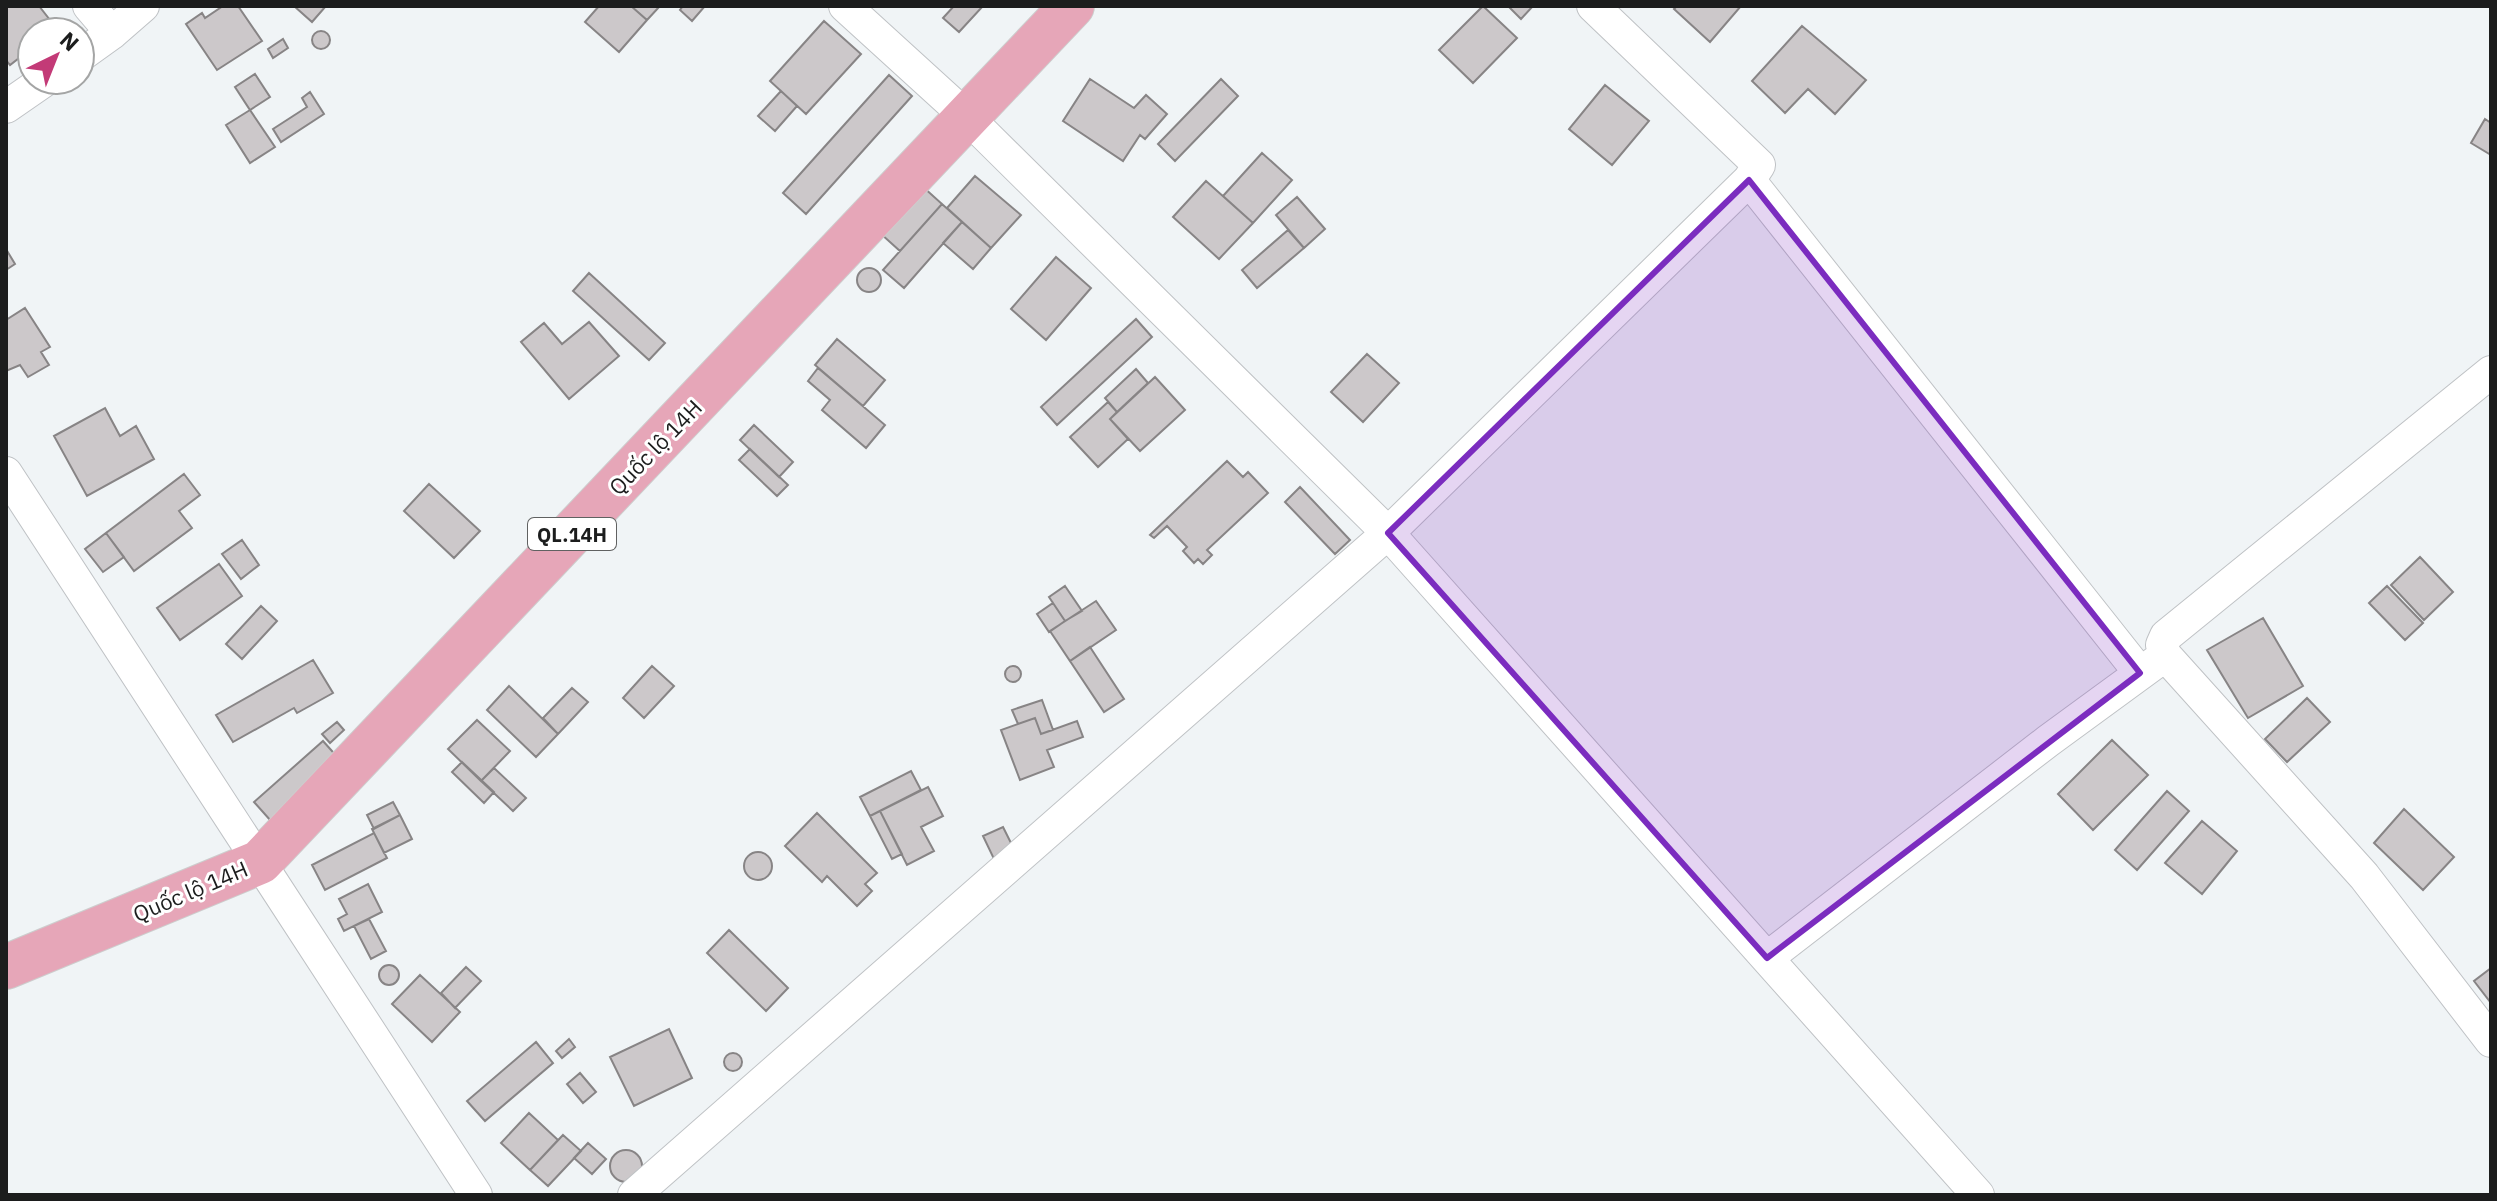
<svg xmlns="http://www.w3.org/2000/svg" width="2497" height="1201" font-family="'IBM Plex Sans',sans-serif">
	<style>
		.building { fill: #ccc8ca; stroke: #878485; stroke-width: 2 }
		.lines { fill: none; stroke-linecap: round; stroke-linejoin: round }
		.minor-casing { stroke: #bfc2c5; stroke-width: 34 }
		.primary-casing { stroke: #cdcdcd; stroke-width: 46 }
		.minor { stroke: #fff; stroke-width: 32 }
		.primary { stroke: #e6a6b8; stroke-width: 44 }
		.marked { fill: #7b2cbf; fill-opacity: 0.2; stroke: #7b2cbf; stroke-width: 6; stroke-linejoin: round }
		.labels { text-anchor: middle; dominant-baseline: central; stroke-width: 6; stroke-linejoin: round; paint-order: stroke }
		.shield { fill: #fff; stroke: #606161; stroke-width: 2 }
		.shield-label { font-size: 20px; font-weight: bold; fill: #1c1d1d }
		.street-label { font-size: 22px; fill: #1c1d1d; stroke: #fff }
	</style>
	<rect width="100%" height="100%" fill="#f0f4f6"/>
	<path class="building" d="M 6,6 L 39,6 L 57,29 L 53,32 L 32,32 L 32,48 L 10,65 L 6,60 Z
		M 223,6 L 238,6 L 262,41 L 217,70 L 186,24 L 202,13 L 205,18 Z
		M 294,6 L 326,6 L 312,22 Z
		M 599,6 L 631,6 L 647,20 L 619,52 L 585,22 Z
		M 631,6 L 660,6 L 647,20 Z
		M 683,6 L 705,6 L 692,21 L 680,10 Z
		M 954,6 L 983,6 L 959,32 L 943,18 Z
		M 1483,6 L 1517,38 L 1473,83 L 1439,50 Z
		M 1508,6 L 1533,6 L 1521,19 Z
		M 1677,6 L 1741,6 L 1710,42 L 1674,9 Z
		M 824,21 L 861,54 L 806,114 L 770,81 Z
		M 1802,26 L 1866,80 L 1835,114 L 1808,89 L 1785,113 L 1752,81 Z
		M312 40a9 9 0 1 1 18 0a9 9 0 1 1-18 0Z
		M 283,39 L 288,48 L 273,58 L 268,49 Z
		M 255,74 L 270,97 L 250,110 L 235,87 Z
		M 889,75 L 912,96 L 806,214 L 783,193 Z
		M 1090,79 L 1134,108 L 1146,95 L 1167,114 L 1145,139 L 1140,135 L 1123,161 L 1063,121 Z
		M 1221,79 L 1238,96 L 1175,161 L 1158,144 Z
		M 1605,85 L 1649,121 L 1612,165 L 1569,129 Z
		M 781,91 L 797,106 L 775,131 L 758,116 Z
		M 310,92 L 324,114 L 281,142 L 273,129 L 307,107 L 302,98 Z
		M 250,110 L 275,147 L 250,163 L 226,125 Z
		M 2485,119 L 2491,123 L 2491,155 L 2471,143 Z
		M 1262,153 L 1292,180 L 1253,223 L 1223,196 Z
		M 975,176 L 1021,215 L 991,248 L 947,208 Z
		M 1206,181 L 1253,223 L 1219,259 L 1173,217 Z
		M 922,186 L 942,204 L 900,251 L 881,234 Z
		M 1297,197 L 1325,229 L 1304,248 L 1276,215 Z
		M 942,204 L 962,222 L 904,288 L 883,270 Z
		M 962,222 L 991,248 L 973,269 L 943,243 Z
		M 1288,230 L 1304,248 L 1257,288 L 1242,270 Z
		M 6,249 L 15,264 L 6,270 Z
		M 1056,257 L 1091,288 L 1046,340 L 1011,309 Z
		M857 280a12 12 0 1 1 24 0a12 12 0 1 1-24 0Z
		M 589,273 L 665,343 L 649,360 L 573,291 Z
		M 25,308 L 50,347 L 41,352 L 49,365 L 28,377 L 20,365 L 6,371 L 6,320 Z
		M 1136,319 L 1152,337 L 1057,425 L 1041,407 Z
		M 589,322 L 619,356 L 569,399 L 521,342 L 544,323 L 562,344 Z
		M 837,339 L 885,380 L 863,406 L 815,365 Z
		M 1367,354 L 1399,383 L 1363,422 L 1331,392 Z
		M 818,368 L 885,425 L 866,448 L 822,410 L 830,400 L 808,381 Z
		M 1136,369 L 1148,383 L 1117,412 L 1105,398 Z
		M 1155,377 L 1185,410 L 1140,451 L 1110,419 Z
		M 1108,402 L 1117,412 L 1110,419 L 1128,439 L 1098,467 L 1070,437 Z
		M 105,408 L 120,436 L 136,426 L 154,459 L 87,496 L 54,436 Z
		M 754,425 L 793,462 L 779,477 L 740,440 Z
		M 750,449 L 788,485 L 777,496 L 739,460 Z
		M 1227,461 L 1243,477 L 1248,472 L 1268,493 L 1207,550 L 1212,555 L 1203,564 L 1198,559 L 1194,563 L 1183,551 L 1187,547 L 1167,526 L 1154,538 L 1150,535 Z
		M 184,474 L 200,495 L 179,511 L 192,528 L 134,571 L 106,533 Z
		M 429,484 L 480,531 L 454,558 L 404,511 Z
		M 1300,487 L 1350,540 L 1335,554 L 1285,502 Z
		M 106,533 L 124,557 L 103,572 L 85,549 Z
		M 242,540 L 259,565 L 241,579 L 222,554 Z
		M 2420,557 L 2453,592 L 2424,620 L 2391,585 Z
		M 219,564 L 242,596 L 180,640 L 157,608 Z
		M 1065,586 L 1082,611 L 1065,621 L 1049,597 Z
		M 2387,586 L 2423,623 L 2405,640 L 2369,603 Z
		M 1096,601 L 1116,630 L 1070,661 L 1050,631 Z
		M 1053,603 L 1065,621 L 1049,632 L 1037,614 Z
		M 261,606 L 277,621 L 242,659 L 226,644 Z
		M 2263,618 L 2303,686 L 2248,718 L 2207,650 Z
		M 1090,647 L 1124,699 L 1104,712 L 1070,661 Z
		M 313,660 L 333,693 L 297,713 L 294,708 L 233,742 L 216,715 Z
		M1005 674a8 8 0 1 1 16 0a8 8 0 1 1-16 0Z
		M 652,666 L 674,686 L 644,718 L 623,698 Z
		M 509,686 L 558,734 L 536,757 L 487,710 Z
		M 572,688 L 588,702 L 558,734 L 543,718 Z
		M 2307,698 L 2330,722 L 2287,762 L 2265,739 Z
		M 1042,700 L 1053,730 L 1041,734 L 1035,718 L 1018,724 L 1012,710 Z
		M 1035,718 L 1041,734 L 1077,721 L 1083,737 L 1047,750 L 1054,767 L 1020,780 L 1001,730 Z
		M 477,720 L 510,751 L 481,781 L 448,749 Z
		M 337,722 L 344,730 L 330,743 L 322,734 Z
		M 2112,740 L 2148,775 L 2093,830 L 2058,794 Z
		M 323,741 L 340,760 L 271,821 L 254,802 Z
		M 462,762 L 494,792 L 484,803 L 452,772 Z
		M 494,768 L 526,798 L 513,811 L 481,781 Z
		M 911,771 L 921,790 L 870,816 L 860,797 Z
		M 928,787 L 943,816 L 921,827 L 934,851 L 907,865 L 880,811 Z
		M 2167,791 L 2189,811 L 2137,870 L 2115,850 Z
		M 393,802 L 400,815 L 374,829 L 367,815 Z
		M 2404,809 L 2454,857 L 2423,890 L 2374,843 Z
		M 880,811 L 902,854 L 892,859 L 870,816 Z
		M 817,813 L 877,873 L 865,884 L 872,891 L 857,906 L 827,876 L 822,882 L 785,846 Z
		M 400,815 L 412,839 L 384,853 L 372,829 Z
		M 2202,821 L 2237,851 L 2202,894 L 2165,863 Z
		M 1003,827 L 1014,849 L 994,859 L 983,836 Z
		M 374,833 L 387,858 L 325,890 L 312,865 Z
		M744 866a14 14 0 1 1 28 0a14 14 0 1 1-28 0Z
		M 368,884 L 382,912 L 344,931 L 338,919 L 347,914 L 339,899 Z
		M 369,919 L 386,951 L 371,959 L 354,926 Z
		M 729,930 L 788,988 L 766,1011 L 707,953 Z
		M379 975a10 10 0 1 1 20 0a10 10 0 1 1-20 0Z
		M 466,967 L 481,981 L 455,1008 L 441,993 Z
		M 2491,968 L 2491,1003 L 2474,981 Z
		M 420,975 L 460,1012 L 432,1042 L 392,1004 Z
		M 669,1029 L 692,1078 L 634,1106 L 610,1057 Z
		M 569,1039 L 575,1047 L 562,1058 L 556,1051 Z
		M 536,1042 L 553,1063 L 485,1121 L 467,1101 Z
		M724 1062a9 9 0 1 1 18 0a9 9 0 1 1-18 0Z
		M 580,1073 L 596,1092 L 583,1103 L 567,1084 Z
		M 529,1113 L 558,1140 L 530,1170 L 501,1143 Z
		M 563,1135 L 581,1151 L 548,1186 L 530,1170 Z
		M 588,1143 L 606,1159 L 592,1174 L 574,1158 Z
		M610 1166a16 16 0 1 1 32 0a16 16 0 1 1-32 0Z"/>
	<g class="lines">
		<defs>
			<path id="minor" d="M 89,6 L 112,33
				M 845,6 L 968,118 L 1388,533 L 1978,1195
				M 80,56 L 112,33 L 143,6
				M 6,107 L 45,80
				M 1749,180 L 2140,673
				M 2491,372 L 2166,636 L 2162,645 L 2165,655 L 2364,876 L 2491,1041
				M 6,473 L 476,1195
				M 1767,958 L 2048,741 L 2156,662
				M 634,1195 L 1388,533 L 1749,180 L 1759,165 L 1593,6"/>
			<path id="primary" d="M 6,967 L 260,862 L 1072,6"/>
		</defs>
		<use href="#minor" class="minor-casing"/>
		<use href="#primary" class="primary-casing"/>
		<use href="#minor" class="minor"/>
		<use href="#primary" class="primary"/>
	</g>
	<path class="marked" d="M 1749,180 L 2140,673 L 1767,958 L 1388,533 Z"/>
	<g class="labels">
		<rect class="shield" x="528" y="518" width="88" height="32" rx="6"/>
		<g class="shield-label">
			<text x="572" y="534">QL.14H</text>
		</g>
		<g class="street-label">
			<text transform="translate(655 447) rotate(-46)">Quốc lộ 14H</text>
			<text transform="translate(190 891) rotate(-23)">Quốc lộ 14H</text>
		</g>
	</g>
	<rect width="2497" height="1201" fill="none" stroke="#1c1d1d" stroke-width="16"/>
	<g transform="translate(56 56) rotate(43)"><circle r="38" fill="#ffffff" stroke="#a4a5a5" stroke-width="2"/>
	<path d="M0-6L14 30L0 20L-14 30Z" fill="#c33a77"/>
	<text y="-12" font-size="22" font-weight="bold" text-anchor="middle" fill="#1c1d1d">N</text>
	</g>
</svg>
